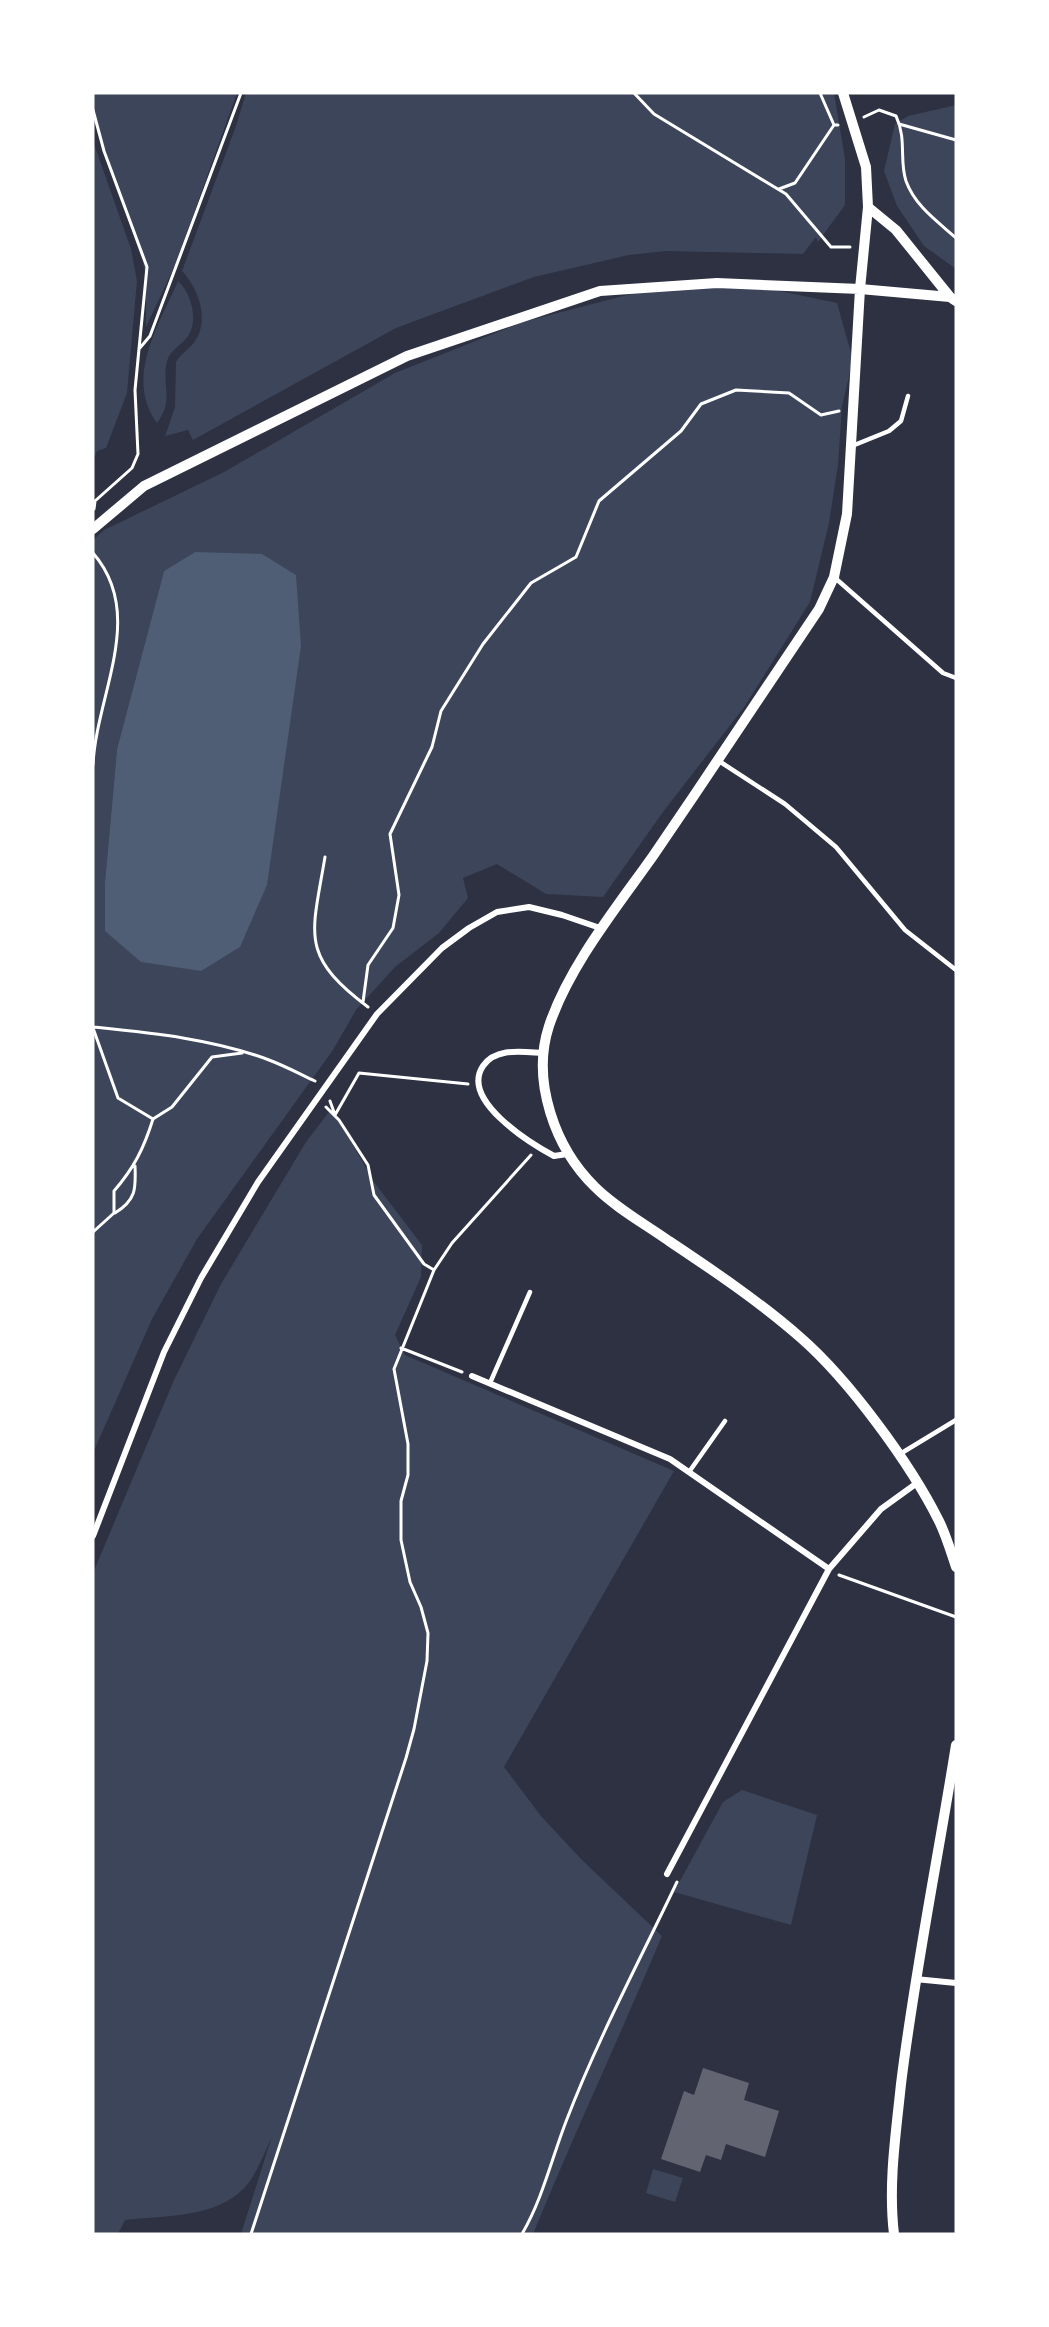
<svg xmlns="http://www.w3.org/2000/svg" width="1049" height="2327" font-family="'Work Sans',sans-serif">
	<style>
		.green { fill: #3c4559; fill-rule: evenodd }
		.water { fill: #4f5d75 }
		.building { fill: #626471 }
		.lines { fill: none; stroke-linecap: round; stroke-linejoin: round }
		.path { stroke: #fff; stroke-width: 3 }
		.service { stroke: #fff; stroke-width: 4.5 }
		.minor { stroke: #fff; stroke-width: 6 }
		.tertiary { stroke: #fff; stroke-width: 10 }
	</style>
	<rect width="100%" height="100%" fill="#2d3142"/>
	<path class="green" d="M 93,93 L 237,93 L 176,263 L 146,327 L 146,279 L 143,263 L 93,113 Z
		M 246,93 L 834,93 L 845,159 L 845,205 L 818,242 L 816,237 L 803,254 L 666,251 L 629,255 L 534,277 L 396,328 L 193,440 L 188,430 L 165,436 L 175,407 L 176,362 C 181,353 190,349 195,341 C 210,319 198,288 182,271 L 236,126 Z
		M 956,105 L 956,269 L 924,246 L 897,206 L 884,171 L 895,124 L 908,116 Z
		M 93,141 L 131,249 L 137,281 L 127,393 L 106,448 L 97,451 L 93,461 Z
		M 178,281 C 191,292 199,321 188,336 C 182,345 170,350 167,361 C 161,386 175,399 157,423 C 124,378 159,325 178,281 Z
		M 747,284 L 837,303 L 853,360 L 842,406 L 838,465 L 829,523 L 810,602 L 745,706 L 663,812 L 603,897 L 546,894 L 497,864 L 463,878 L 468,898 L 439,933 L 395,967 L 356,1010 L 333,1050 L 197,1239 L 152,1319 L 93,1453 L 93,540 L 104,530 L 224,472 L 395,373 L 523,322 L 650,289 ZM 195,552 L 105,931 L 105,882 L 117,749 L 164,571 Z
		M 332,1108 L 374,1182 L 422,1245 L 421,1277 L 395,1335 L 405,1355 L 674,1471 L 504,1767 L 541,1816 L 581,1859 L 662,1936 C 620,2036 574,2134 533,2234 L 241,2234 L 272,2136 C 266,2150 260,2165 252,2178 C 225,2219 169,2215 125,2220 L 118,2234 L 93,2234 L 93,1573 L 174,1380 L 221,1284 L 306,1142 Z
		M 742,1790 L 817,1815 L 791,1925 L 674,1892 L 723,1802 Z
		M 653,2169 L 683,2178 L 675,2202 L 646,2193 Z"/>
	<path class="water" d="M 195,552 L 262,554 L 296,575 L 301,646 L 267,885 L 240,947 L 201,971 L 141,962 L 105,931 L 105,882 L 117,749 L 164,571 Z"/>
	<path class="building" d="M 703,2068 L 749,2083 L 744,2100 L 779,2111 L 765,2157 L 726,2144 L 721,2160 L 706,2155 L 700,2172 L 661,2159 L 684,2091 L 694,2095 Z"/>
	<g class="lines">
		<path class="path" d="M 634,93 L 654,114 L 786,194 L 831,247 L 850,247
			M 820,93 L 834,125 L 838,125
			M 93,110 L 104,151 L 147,267 L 135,390 L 138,454 L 132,468 L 95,501 L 94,509
			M 864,117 L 879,110 L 896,116 C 907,139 899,160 906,181 C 915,206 937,221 956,238
			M 899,124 L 956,140
			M 779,189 L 795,183 L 834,125
			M 139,349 L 150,336 L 241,93
			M 93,553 C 147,615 96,695 93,765
			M 325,857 C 312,935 299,955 368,1007
			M 363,1002 L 368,965 L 393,928 L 399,895 L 390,834 L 432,747 L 441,711 L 483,644 L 531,583 L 576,557 L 599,501 L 681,431 L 701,404 L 736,390 L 789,393 L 821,415 L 839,411
			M 93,1027 C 152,1033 214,1039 269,1060 C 285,1066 300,1074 315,1081
			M 93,1028 L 118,1098 L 153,1119
			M 330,1101 L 335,1115 L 359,1073 L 468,1084
			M 326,1107 L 339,1120 L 368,1165 L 374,1195 L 424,1264 L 434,1270
			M 115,1213 C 136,1200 136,1189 135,1166
			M 93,1232 L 114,1213 L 114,1191 C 134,1168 144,1148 153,1119 L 172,1107 L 212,1057 L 242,1053
			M 401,1348 L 462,1372
			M 839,1575 L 956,1617
			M 251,2234 L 406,1758 L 414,1729 L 427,1661 L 428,1633 L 421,1607 L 410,1582 L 401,1540 L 401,1501 L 408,1475 L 408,1444 L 394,1369 L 434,1270 L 452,1243 L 531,1155
			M 522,2234 C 543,2198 552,2157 567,2119 C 598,2038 640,1960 677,1882"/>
		<path class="service" d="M 852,446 L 889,431 L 901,421 L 908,396
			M 834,577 L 943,673 L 956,678
			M 719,761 L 785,804 L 836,847 L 905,930 L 956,970
			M 490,1383 L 530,1292
			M 900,1454 L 956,1420
			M 689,1472 L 725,1421"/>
		<path class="minor" d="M 543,1053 C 523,1052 496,1047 483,1066 C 460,1100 530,1143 554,1156 L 567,1154
			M 472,1376 L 670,1459 L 829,1569
			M 93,1536 L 164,1352 L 201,1278 L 258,1182 L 377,1014 L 442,948 L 469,928 L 497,912 L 529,907 L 562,915 L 603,929
			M 667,1874 L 829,1569 L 881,1509 L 917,1483
			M 915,1979 L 956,1983"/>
		<path class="tertiary" d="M 843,93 L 866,167 L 868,207 L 860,289 L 847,514 L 834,577 L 819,609 C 764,691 709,774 653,856 C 617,907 569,966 549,1026 C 531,1081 555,1148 595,1187 C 616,1208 645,1224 669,1241 C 714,1271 760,1302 801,1338 C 849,1380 910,1463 939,1521 C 946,1535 951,1552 956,1567
			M 868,207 L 896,230 L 950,297
			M 93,529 L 144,486 L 407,356 L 600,291 L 717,283 L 860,289 L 950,297 L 956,301
			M 894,2234 C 888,2184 896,2133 901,2084 C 915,1970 938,1858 956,1745"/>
	</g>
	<rect width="1049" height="2327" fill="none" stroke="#ffffff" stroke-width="189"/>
</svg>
